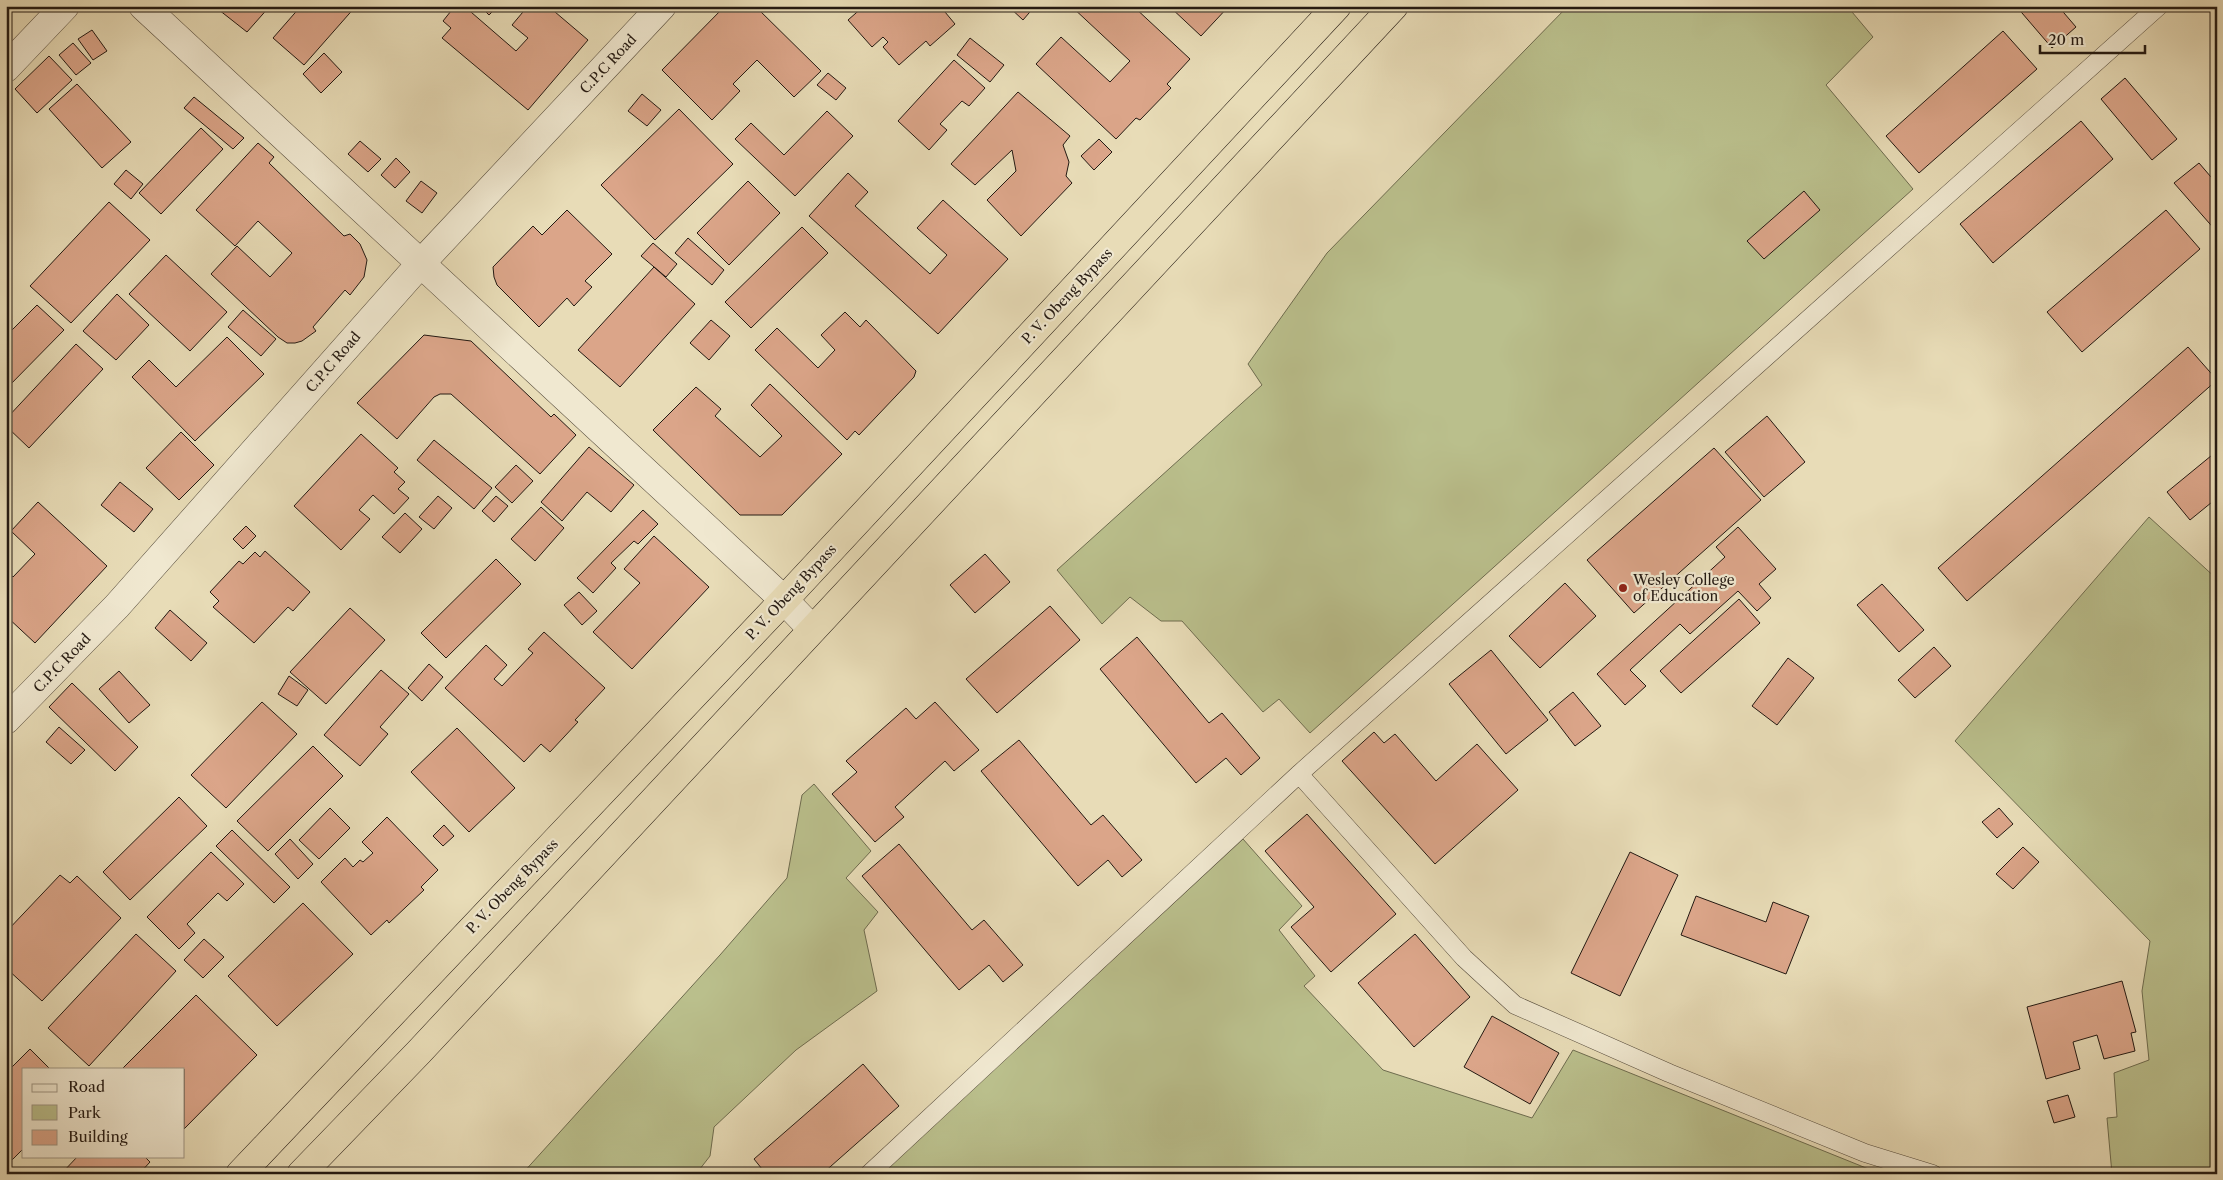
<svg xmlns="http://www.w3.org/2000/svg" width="2223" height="1180" font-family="'Libre Caslon Text',serif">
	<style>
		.green { fill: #babf8c; stroke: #6e6c4f }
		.building { fill: #dba589; stroke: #231912 }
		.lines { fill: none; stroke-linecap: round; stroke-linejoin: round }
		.service-casing { stroke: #544a3b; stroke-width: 19 }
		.minor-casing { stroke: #544a3b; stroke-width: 29 }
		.trunk-casing { stroke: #231912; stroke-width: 29 }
		.service { stroke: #f0e8d0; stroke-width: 18 }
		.minor { stroke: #f0e8d0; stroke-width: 28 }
		.trunk { stroke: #e8dcb7; stroke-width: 28 }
		.poi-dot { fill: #8f2418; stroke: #f0e8d0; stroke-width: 2 }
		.labels { text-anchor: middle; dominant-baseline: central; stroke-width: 4.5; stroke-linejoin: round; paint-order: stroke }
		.street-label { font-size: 14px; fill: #231912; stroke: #f0e8d0 }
		.poi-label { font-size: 14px; fill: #231912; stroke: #f0e8d0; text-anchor: start }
	</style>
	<rect width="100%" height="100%" fill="#e8dcb7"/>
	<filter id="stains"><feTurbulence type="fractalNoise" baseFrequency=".004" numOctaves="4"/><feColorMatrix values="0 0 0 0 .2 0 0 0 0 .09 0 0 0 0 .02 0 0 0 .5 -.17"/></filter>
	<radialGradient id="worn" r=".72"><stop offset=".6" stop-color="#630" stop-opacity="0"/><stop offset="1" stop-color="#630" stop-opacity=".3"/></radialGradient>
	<path class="green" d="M 1568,6 L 1847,6 L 1873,37 L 1826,85 L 1913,189 L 1310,733 L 1279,699 L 1263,712 L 1182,621 L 1161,621 L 1130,597 L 1102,624 L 1057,570 L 1262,385 L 1248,364 L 1327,253 Z
		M 2149,517 L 2217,579 L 2217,1174 L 2112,1174 L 2107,1118 L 2117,1117 L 2114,1073 L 2149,1060 L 2142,991 L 2150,941 L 1955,741 Z
		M 814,784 L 871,851 L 846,878 L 878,912 L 864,930 L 877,991 L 796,1050 L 714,1127 L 710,1156 L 696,1174 L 522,1174 L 720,955 L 787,878 L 802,795 Z
		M 1243,839 L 1302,906 L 1279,930 L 1315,976 L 1304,986 L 1383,1070 L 1532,1118 L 1573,1050 L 1881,1174 L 881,1174 Z"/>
	<path class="building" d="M 214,6 L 270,6 L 247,32 Z
		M 301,6 L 356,6 L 304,65 L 273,38 Z
		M 455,6 L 464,6 L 516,51 L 528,38 L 512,25 L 528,6 L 548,6 L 588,40 L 528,110 L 442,38 L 451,28 L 443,21 Z
		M 480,6 L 498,6 L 489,15 Z
		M 725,6 L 755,6 L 821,71 L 794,97 L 757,60 L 733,84 L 740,91 L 712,120 L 662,70 Z
		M 864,6 L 940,6 L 955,24 L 930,46 L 926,41 L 899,65 L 883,47 L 888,42 L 883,37 L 872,47 L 848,20 Z
		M 1008,6 L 1035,6 L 1023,20 Z
		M 1071,6 L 1133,6 L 1190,59 L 1167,84 L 1171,88 L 1140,120 L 1136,118 L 1116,139 L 1036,64 L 1061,37 L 1110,82 L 1130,61 Z
		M 1169,6 L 1229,6 L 1201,36 Z
		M 2016,6 L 2058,6 L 2076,27 L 2052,48 Z
		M 92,30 L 107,51 L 93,60 L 78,39 Z
		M 2003,31 L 2037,69 L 1919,173 L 1886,136 Z
		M 970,38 L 1004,65 L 990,82 L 957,55 Z
		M 73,43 L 91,63 L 76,75 L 59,55 Z
		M 324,53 L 342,72 L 321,93 L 303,74 Z
		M 49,56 L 72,80 L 37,113 L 15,89 Z
		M 954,60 L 985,88 L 969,106 L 962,101 L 940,124 L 947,130 L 929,150 L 898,121 Z
		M 828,73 L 846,88 L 836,100 L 817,85 Z
		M 2125,78 L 2177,139 L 2152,160 L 2101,99 Z
		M 77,84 L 131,142 L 102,168 L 49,109 Z
		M 1018,92 L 1070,136 L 1063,145 L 1069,162 L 1066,176 L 1072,183 L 1021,236 L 987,200 L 1016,171 L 1012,150 L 975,185 L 951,164 Z
		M 642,94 L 661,110 L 647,126 L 628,111 Z
		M 194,97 L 244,138 L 233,149 L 184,108 Z
		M 679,109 L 733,164 L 655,240 L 601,185 Z
		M 827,111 L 853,136 L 795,196 L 735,139 L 751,123 L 784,155 Z
		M 2081,121 L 2113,159 L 1993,263 L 1960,224 Z
		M 201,128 L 223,149 L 161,214 L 139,193 Z
		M 1099,139 L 1112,152 L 1094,170 L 1081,156 Z
		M 360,141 L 381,159 L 368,172 L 348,154 Z
		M 258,143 L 274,157 L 269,163 L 344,236 L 350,234 L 360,244 L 367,260 L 364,277 L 350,295 L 345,290 L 313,327 L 316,331 L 302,341 L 295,343 L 287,343 L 278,337 L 211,274 L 237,246 L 270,277 L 292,253 L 258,221 L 235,246 L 196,210 Z
		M 396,158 L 410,172 L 395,188 L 381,175 Z
		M 2199,163 L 2217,184 L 2217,232 L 2174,183 Z
		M 126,170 L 143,184 L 131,199 L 114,184 Z
		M 848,173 L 868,192 L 855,206 L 930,274 L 947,255 L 917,228 L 943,200 L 1008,259 L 938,334 L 809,216 Z
		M 421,181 L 437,193 L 422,213 L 406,201 Z
		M 748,181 L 780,213 L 729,265 L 697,233 Z
		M 1804,191 L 1820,210 L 1764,259 L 1747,241 Z
		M 109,202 L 150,240 L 71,323 L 30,286 Z
		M 567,210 L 612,254 L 585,281 L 592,287 L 574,306 L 567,298 L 539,327 L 497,285 L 494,277 L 493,267 L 533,226 L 542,235 Z
		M 2166,210 L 2200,249 L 2082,352 L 2047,312 Z
		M 802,227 L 828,253 L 751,328 L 725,302 Z
		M 688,238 L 724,270 L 712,285 L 675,253 Z
		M 653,243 L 677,264 L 666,277 L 641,256 Z
		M 166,255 L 227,312 L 190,351 L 129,294 Z
		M 654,267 L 695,304 L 620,387 L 578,350 Z
		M 117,294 L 149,325 L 116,360 L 83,331 Z
		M 37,305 L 64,330 L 6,389 L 6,336 Z
		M 243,310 L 276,339 L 261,356 L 228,327 Z
		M 845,312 L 860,327 L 866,320 L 916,371 L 914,377 L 859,435 L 855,431 L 847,440 L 755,350 L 777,328 L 818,368 L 835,350 L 821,335 Z
		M 711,320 L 730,336 L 709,360 L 690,343 Z
		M 424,335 L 471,341 L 551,417 L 554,414 L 576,435 L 540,474 L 451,394 L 440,394 L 434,397 L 397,439 L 357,403 Z
		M 227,337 L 264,374 L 195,441 L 132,377 L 149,360 L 176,387 Z
		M 76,344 L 103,369 L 29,448 L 6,426 L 6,419 Z
		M 2188,347 L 2217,380 L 1967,601 L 1938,568 Z
		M 770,384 L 842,454 L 782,515 L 740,515 L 653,430 L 696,387 L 721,409 L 715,416 L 760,457 L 782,436 L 751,405 Z
		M 1767,416 L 1805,462 L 1764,497 L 1725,452 Z
		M 181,432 L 214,465 L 179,500 L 146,468 Z
		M 361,434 L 398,468 L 394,472 L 405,482 L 398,489 L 409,498 L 394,514 L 373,495 L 359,510 L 370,519 L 341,550 L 294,506 Z
		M 434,440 L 492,488 L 474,509 L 417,460 Z
		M 589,447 L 634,485 L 611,512 L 587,492 L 562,521 L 541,502 Z
		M 1714,448 L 1761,500 L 1634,613 L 1587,560 Z
		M 2217,451 L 2217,498 L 2190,520 L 2167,492 Z
		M 516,465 L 533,481 L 512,503 L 495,487 Z
		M 120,482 L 153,509 L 134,532 L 101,505 Z
		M 438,496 L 452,508 L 434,529 L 419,517 Z
		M 496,496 L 508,506 L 494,522 L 482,511 Z
		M 38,502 L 107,566 L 35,643 L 6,616 L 6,571 L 13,577 L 35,554 L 11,531 Z
		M 541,507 L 564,528 L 535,561 L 511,539 Z
		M 643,510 L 658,524 L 638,544 L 634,541 L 611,563 L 616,568 L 593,593 L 577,578 Z
		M 405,513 L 422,529 L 400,553 L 382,537 Z
		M 246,526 L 256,536 L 243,549 L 233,539 Z
		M 1738,527 L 1776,569 L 1759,584 L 1771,598 L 1757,611 L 1738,591 L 1690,634 L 1680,624 L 1630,670 L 1646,686 L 1625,705 L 1597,674 L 1725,557 L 1716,547 Z
		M 654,536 L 709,587 L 632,669 L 593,632 L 640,583 L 624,569 Z
		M 265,551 L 310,592 L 293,611 L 288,607 L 254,643 L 213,607 L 219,601 L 210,592 L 239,561 L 243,564 L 255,552 L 260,557 Z
		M 985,554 L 1010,582 L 975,613 L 950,585 Z
		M 496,559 L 521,584 L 446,658 L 421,633 Z
		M 1565,583 L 1596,616 L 1540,668 L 1509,636 Z
		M 1882,584 L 1924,630 L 1899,652 L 1857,605 Z
		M 579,592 L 597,611 L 582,625 L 564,605 Z
		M 1739,599 L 1760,623 L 1681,693 L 1660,671 Z
		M 1050,606 L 1080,640 L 997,713 L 966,679 Z
		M 350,608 L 385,640 L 326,704 L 290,672 Z
		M 170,610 L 207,643 L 191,661 L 155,628 Z
		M 544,632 L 605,688 L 575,720 L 578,722 L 550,752 L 541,744 L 524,762 L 445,688 L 486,645 L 507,665 L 494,679 L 502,686 L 533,653 L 528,649 Z
		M 1137,637 L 1209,723 L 1222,713 L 1260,758 L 1241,775 L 1226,758 L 1196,783 L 1100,669 Z
		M 1934,647 L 1951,666 L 1915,698 L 1898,680 Z
		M 1491,650 L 1548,720 L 1506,754 L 1449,684 Z
		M 1788,658 L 1814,678 L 1777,725 L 1752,706 Z
		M 429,664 L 443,677 L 422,701 L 408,688 Z
		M 381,670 L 409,694 L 380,727 L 388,734 L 360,766 L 324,735 Z
		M 119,671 L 150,705 L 129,723 L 99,689 Z
		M 289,676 L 308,690 L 297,706 L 278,694 Z
		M 72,683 L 138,747 L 115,771 L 49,707 Z
		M 1573,692 L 1601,726 L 1575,746 L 1549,712 Z
		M 262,702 L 297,734 L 226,808 L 191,775 Z
		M 935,702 L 979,750 L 954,771 L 945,761 L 895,807 L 904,817 L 875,842 L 832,794 L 857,772 L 846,761 L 906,708 L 916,719 Z
		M 59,727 L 85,750 L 71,764 L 46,742 Z
		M 457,728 L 515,788 L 469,832 L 411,772 Z
		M 1374,732 L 1384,743 L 1395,734 L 1436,781 L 1477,744 L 1518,790 L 1435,864 L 1342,761 Z
		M 1019,740 L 1091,825 L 1103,815 L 1142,860 L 1122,877 L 1108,860 L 1078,886 L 981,771 Z
		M 313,746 L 343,776 L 268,851 L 237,821 Z
		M 179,797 L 207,826 L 130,900 L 103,872 Z
		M 330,808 L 350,828 L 319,859 L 299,840 Z
		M 1999,808 L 2013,824 L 1997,838 L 1982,822 Z
		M 1307,814 L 1396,914 L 1331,972 L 1291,927 L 1314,907 L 1265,851 Z
		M 387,817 L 438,870 L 421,887 L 424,890 L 389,923 L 387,920 L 371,935 L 321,882 L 345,858 L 353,867 L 360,860 L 363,862 L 373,853 L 362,842 Z
		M 444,825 L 454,836 L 443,846 L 433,836 Z
		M 232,830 L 290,887 L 274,903 L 216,846 Z
		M 290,839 L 313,864 L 298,879 L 275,854 Z
		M 899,844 L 972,930 L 984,920 L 1023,965 L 1003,982 L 989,965 L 959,990 L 862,876 Z
		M 2023,847 L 2039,862 L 2013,889 L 1996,874 Z
		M 211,852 L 244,884 L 227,901 L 218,893 L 187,924 L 195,933 L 179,949 L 147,917 Z
		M 1630,852 L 1678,875 L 1620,996 L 1571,973 Z
		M 60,875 L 70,883 L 77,876 L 121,918 L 42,1001 L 6,968 L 6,932 Z
		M 1696,896 L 1766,922 L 1773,902 L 1809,916 L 1786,974 L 1681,935 Z
		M 303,903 L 353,954 L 277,1026 L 228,976 Z
		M 136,934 L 176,971 L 89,1066 L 48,1028 Z
		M 1415,934 L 1470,997 L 1414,1047 L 1358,983 Z
		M 204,939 L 224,957 L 203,978 L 184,960 Z
		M 2122,981 L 2136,1032 L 2131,1033 L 2135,1051 L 2104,1059 L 2097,1035 L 2073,1042 L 2080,1069 L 2046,1079 L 2027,1007 Z
		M 196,995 L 257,1055 L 184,1129 L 184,1069 L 122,1069 Z
		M 1492,1016 L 1559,1053 L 1530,1104 L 1464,1067 Z
		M 30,1049 L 50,1069 L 24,1069 L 24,1148 L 6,1166 L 6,1073 Z
		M 863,1064 L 899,1106 L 822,1174 L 766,1174 L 754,1159 Z
		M 2068,1095 L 2075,1117 L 2054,1123 L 2047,1101 Z
		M 78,1156 L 144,1156 L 150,1162 L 139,1174 L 61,1174 Z"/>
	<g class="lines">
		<defs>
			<path id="service" d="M 1299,774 L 1464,958 L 1515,1005 L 1669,1073 L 1865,1153 L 1933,1174
				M 869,1174 L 1299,774 L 2159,6"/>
			<path id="minor" d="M 143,6 L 784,600 L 812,629
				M 6,68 L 65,6
				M 6,720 L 117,606 L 422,262 L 662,6"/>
			<path id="trunk" d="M 240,1174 L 784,600 L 1337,6
				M 301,1174 L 419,1052 L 1394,6"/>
		</defs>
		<use href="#service" class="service-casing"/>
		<use href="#minor" class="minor-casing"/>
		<use href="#trunk" class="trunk-casing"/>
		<use href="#service" class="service"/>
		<use href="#minor" class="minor"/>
		<use href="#trunk" class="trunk"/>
	</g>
	<circle class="poi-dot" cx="1623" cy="588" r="5"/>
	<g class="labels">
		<g class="street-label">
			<text transform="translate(608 64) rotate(-47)">C.P.C Road</text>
			<text transform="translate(1067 296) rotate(-47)">P. V. Obeng Bypass</text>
			<text transform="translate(333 362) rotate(-49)">C.P.C Road</text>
			<text transform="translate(791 592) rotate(-47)">P. V. Obeng Bypass</text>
			<text transform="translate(62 663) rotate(-46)">C.P.C Road</text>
			<text transform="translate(512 886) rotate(-46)">P. V. Obeng Bypass</text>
		</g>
		<g class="poi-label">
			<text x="1633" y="580">Wesley College<tspan x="1633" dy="16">of Education</tspan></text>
		</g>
	</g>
	<rect width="2223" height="1180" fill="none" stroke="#e8dcb7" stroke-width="25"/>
	<rect x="8" y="8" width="2208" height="1165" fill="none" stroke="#231912" stroke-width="2.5"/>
	<rect x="12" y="12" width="2198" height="1155" fill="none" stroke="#231912"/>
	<rect x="22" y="1068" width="162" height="90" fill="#f0e8d0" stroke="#9e9584"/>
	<rect x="32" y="1084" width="25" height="8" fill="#f0e8d0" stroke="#9e9584"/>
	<text x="68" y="1092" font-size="15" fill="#231912">Road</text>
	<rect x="32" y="1105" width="25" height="15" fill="#babf8c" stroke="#9e9584"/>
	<text x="68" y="1118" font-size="15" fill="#231912">Park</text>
	<rect x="32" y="1130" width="25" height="15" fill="#dba589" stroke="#9e9584"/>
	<text x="68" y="1142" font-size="15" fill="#231912">Building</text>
	<path d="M2040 45v8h105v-8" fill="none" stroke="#231912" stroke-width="2.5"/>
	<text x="2048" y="45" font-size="15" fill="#231912" stroke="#f0e8d0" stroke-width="4" paint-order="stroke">20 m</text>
	<rect width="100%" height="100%" filter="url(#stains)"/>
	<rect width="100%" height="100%" fill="url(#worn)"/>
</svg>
